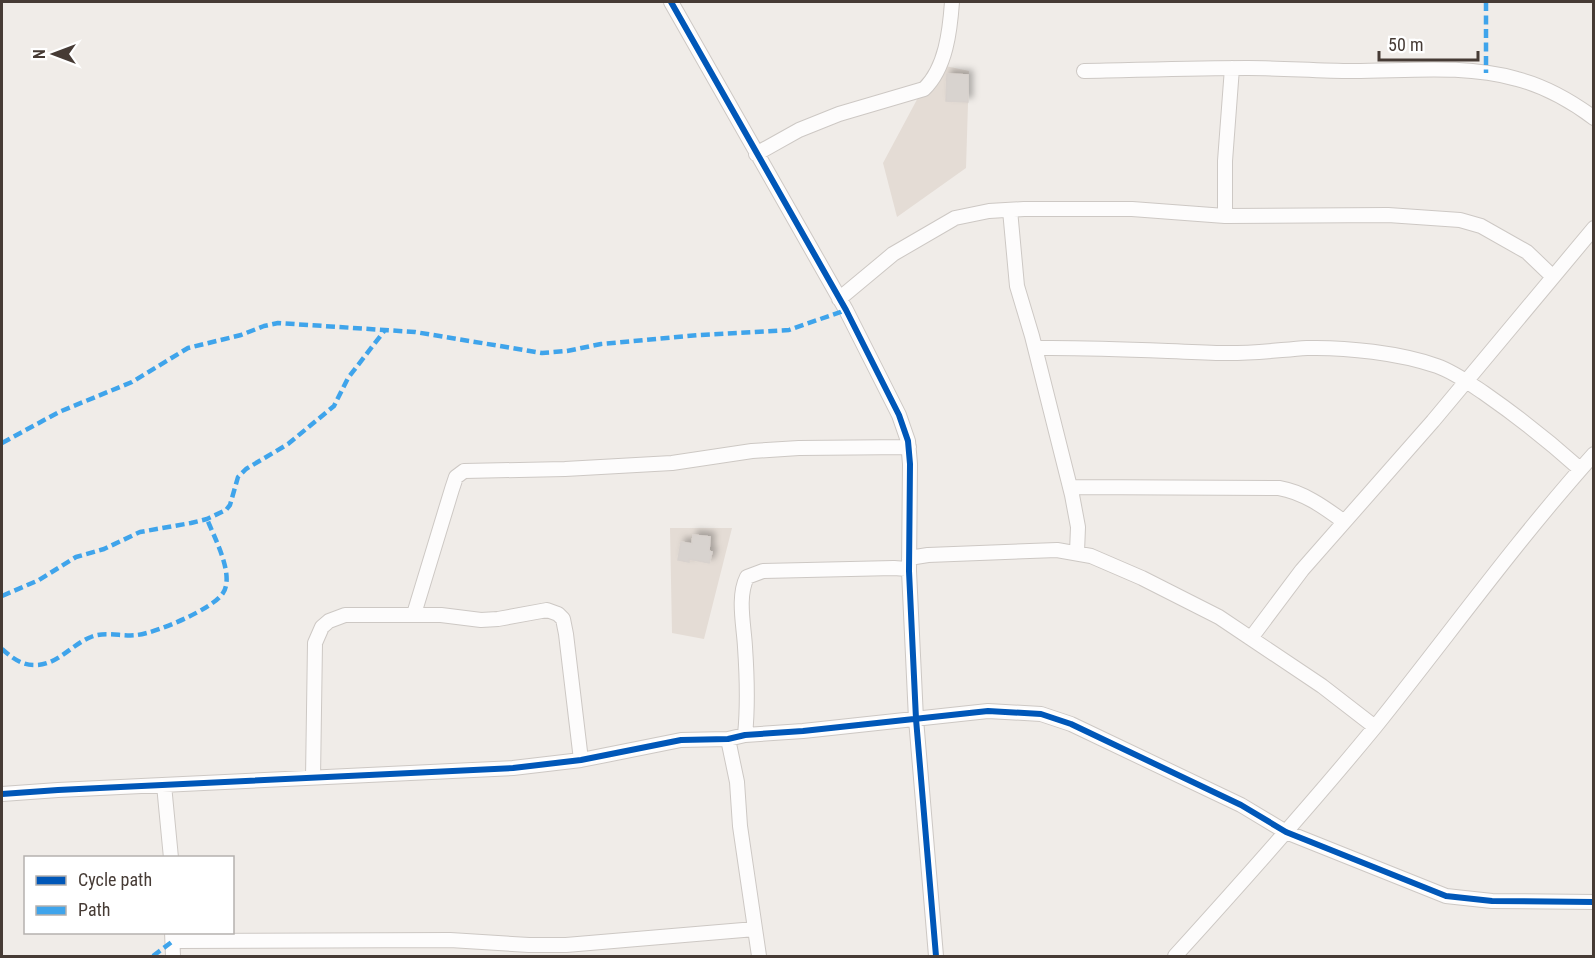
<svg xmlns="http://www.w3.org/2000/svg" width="1595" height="958" font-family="'Roboto Condensed',sans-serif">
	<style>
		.residential { fill: #e4dcd5 }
		.building { fill: #d8d3cf; stroke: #d8d2ce; stroke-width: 1.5; filter: url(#shadow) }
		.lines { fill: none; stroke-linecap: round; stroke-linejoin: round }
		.minor-casing { stroke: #cdc8c4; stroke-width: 16 }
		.minor { stroke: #fdfcfc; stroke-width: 14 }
		.quiet { stroke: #3fa4eb; stroke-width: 4.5; stroke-dasharray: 9 4.5; stroke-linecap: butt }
		.cycleway-casing { stroke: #fff; stroke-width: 10 }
		.cycleway { stroke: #0057b8; stroke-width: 6 }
	</style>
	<defs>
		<filter id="shadow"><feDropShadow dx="4.5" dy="-4.5" stdDeviation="3" flood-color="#0004"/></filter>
	</defs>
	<rect width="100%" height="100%" fill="#f0ece8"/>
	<path class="residential" d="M 936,64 L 969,71 L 966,168 L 897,217 L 883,163 Z
		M 670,528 L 732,528 L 704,639 L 672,633 Z"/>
	<path class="building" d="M 947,74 L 968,75 L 968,102 L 946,101 Z
		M 693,535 L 710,537 L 709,551 L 712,552 L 709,563 L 689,559 L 689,562 L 678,560 L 681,542 L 692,544 Z"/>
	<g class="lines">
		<defs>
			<path id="minor" d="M 671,2 L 846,310 L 899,415 L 908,441 L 910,464 L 909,571 L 916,719 L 936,956
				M 1084,71 C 1138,70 1193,68 1248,68 C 1283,68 1318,71 1353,71 C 1407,71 1464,64 1517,79 C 1544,86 1571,101 1594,118
				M 756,154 L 799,130 L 839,114 L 924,89 C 946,68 950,30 952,2
				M 1010,210 L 1017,286 L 1032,336 L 1072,495 L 1078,527 L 1077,552
				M 1225,216 L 1225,161 L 1232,68
				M 839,299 L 893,254 L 955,218 L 989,211 L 1024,209 L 1132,209 L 1225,216 L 1388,215 L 1460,220 L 1481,226 L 1527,252 L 1552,276
				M 1035,348 C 1097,347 1159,351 1221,353 C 1250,354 1278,350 1307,348 C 1346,347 1400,353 1437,366 C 1454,372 1469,383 1484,393 C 1517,416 1550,442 1580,469
				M 1070,487 L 1279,488 C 1303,492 1324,507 1343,521
				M 909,558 L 928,555 L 1057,550 L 1091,556 L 1142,578 L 1219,617 L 1322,686 L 1375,727
				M 414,614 L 452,489 L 456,477 L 464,471 L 565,469 L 672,463 L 752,451 L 799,448 L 909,447
				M 1251,638 L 1302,570 L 1433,421 L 1594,228
				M 745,735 C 748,706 747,676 745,647 C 744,626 737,597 747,577 L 763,571 L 894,568 L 907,569 L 909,571
				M 728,739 L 737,782 L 740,826 L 759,956
				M 313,778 L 315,643 L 322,627 L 329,621 L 345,615 L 441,615 L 481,620 L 498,619 L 547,610 L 558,614 L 563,619 L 566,634 L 581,760
				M 164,785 L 171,858
				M 2,794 L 58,790 L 513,768 L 581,760 L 681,740 L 728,739 L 745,735 L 803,731 L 988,711 L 1041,714 L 1071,724 L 1241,805 L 1286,832 L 1446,896 L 1492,901 L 1594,902
				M 172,932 L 173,956
				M 173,941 L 450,940 L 529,945 L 566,945 L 755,929
				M 1175,956 C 1243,881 1311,805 1375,727 C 1448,636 1516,541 1594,454"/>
		</defs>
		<use href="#minor" class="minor-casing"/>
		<use href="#minor" class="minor"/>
		<path class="quiet" d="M 1486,2 L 1486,73
			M 2,443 L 59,412 L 132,382 L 188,348 L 241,335 L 264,326 L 278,323 L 415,332 L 542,353 L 567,351 L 601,344 L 699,335 L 789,330 L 846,310
			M 2,596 L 39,580 L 76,557 L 104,549 L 140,532 L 191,523 L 207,519 L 226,510 L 230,505 L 238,477 L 246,469 L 288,444 L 334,406 L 348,378 L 385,330
			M 2,649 C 11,657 21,665 34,665 C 57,666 72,644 91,637 C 105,631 123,637 137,635 C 156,633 213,609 223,593 C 235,575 214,537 207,519
			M 153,956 L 173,941"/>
		<defs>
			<path id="cycleway" d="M 671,2 L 846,310 L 899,415 L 908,441 L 910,464 L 909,571 L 916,719 L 936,956
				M 2,794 L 58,790 L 513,768 L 581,760 L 681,740 L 728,739 L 745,735 L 803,731 L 988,711 L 1041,714 L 1071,724 L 1241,805 L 1286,832 L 1446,896 L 1492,901 L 1594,902"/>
		</defs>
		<use href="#cycleway" class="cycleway-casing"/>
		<use href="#cycleway" class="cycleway"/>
	</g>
	<rect width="1595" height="958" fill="none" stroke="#463b35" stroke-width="6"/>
	<rect x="24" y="856" width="210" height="78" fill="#ffffff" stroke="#b5b1ae" stroke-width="1.5"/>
	<rect x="36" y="876" width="30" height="9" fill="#0057b8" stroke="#b5b1ae" stroke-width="1.5"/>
	<text x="78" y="886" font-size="18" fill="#463b35">Cycle path</text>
	<rect x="36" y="906" width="30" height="9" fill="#3fa4eb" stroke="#b5b1ae" stroke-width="1.5"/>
	<text x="78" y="916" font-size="18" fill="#463b35">Path</text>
	<g transform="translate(54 54) rotate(270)" stroke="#ffffff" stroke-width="4.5" paint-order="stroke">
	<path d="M0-4.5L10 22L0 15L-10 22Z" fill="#463b35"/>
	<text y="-9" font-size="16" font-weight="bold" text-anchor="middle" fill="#463b35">N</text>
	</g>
	<path d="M1379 51v9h99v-9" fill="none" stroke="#463b35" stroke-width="3"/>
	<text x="1388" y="51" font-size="18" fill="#463b35" stroke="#ffffff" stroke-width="4.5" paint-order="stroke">50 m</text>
</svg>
